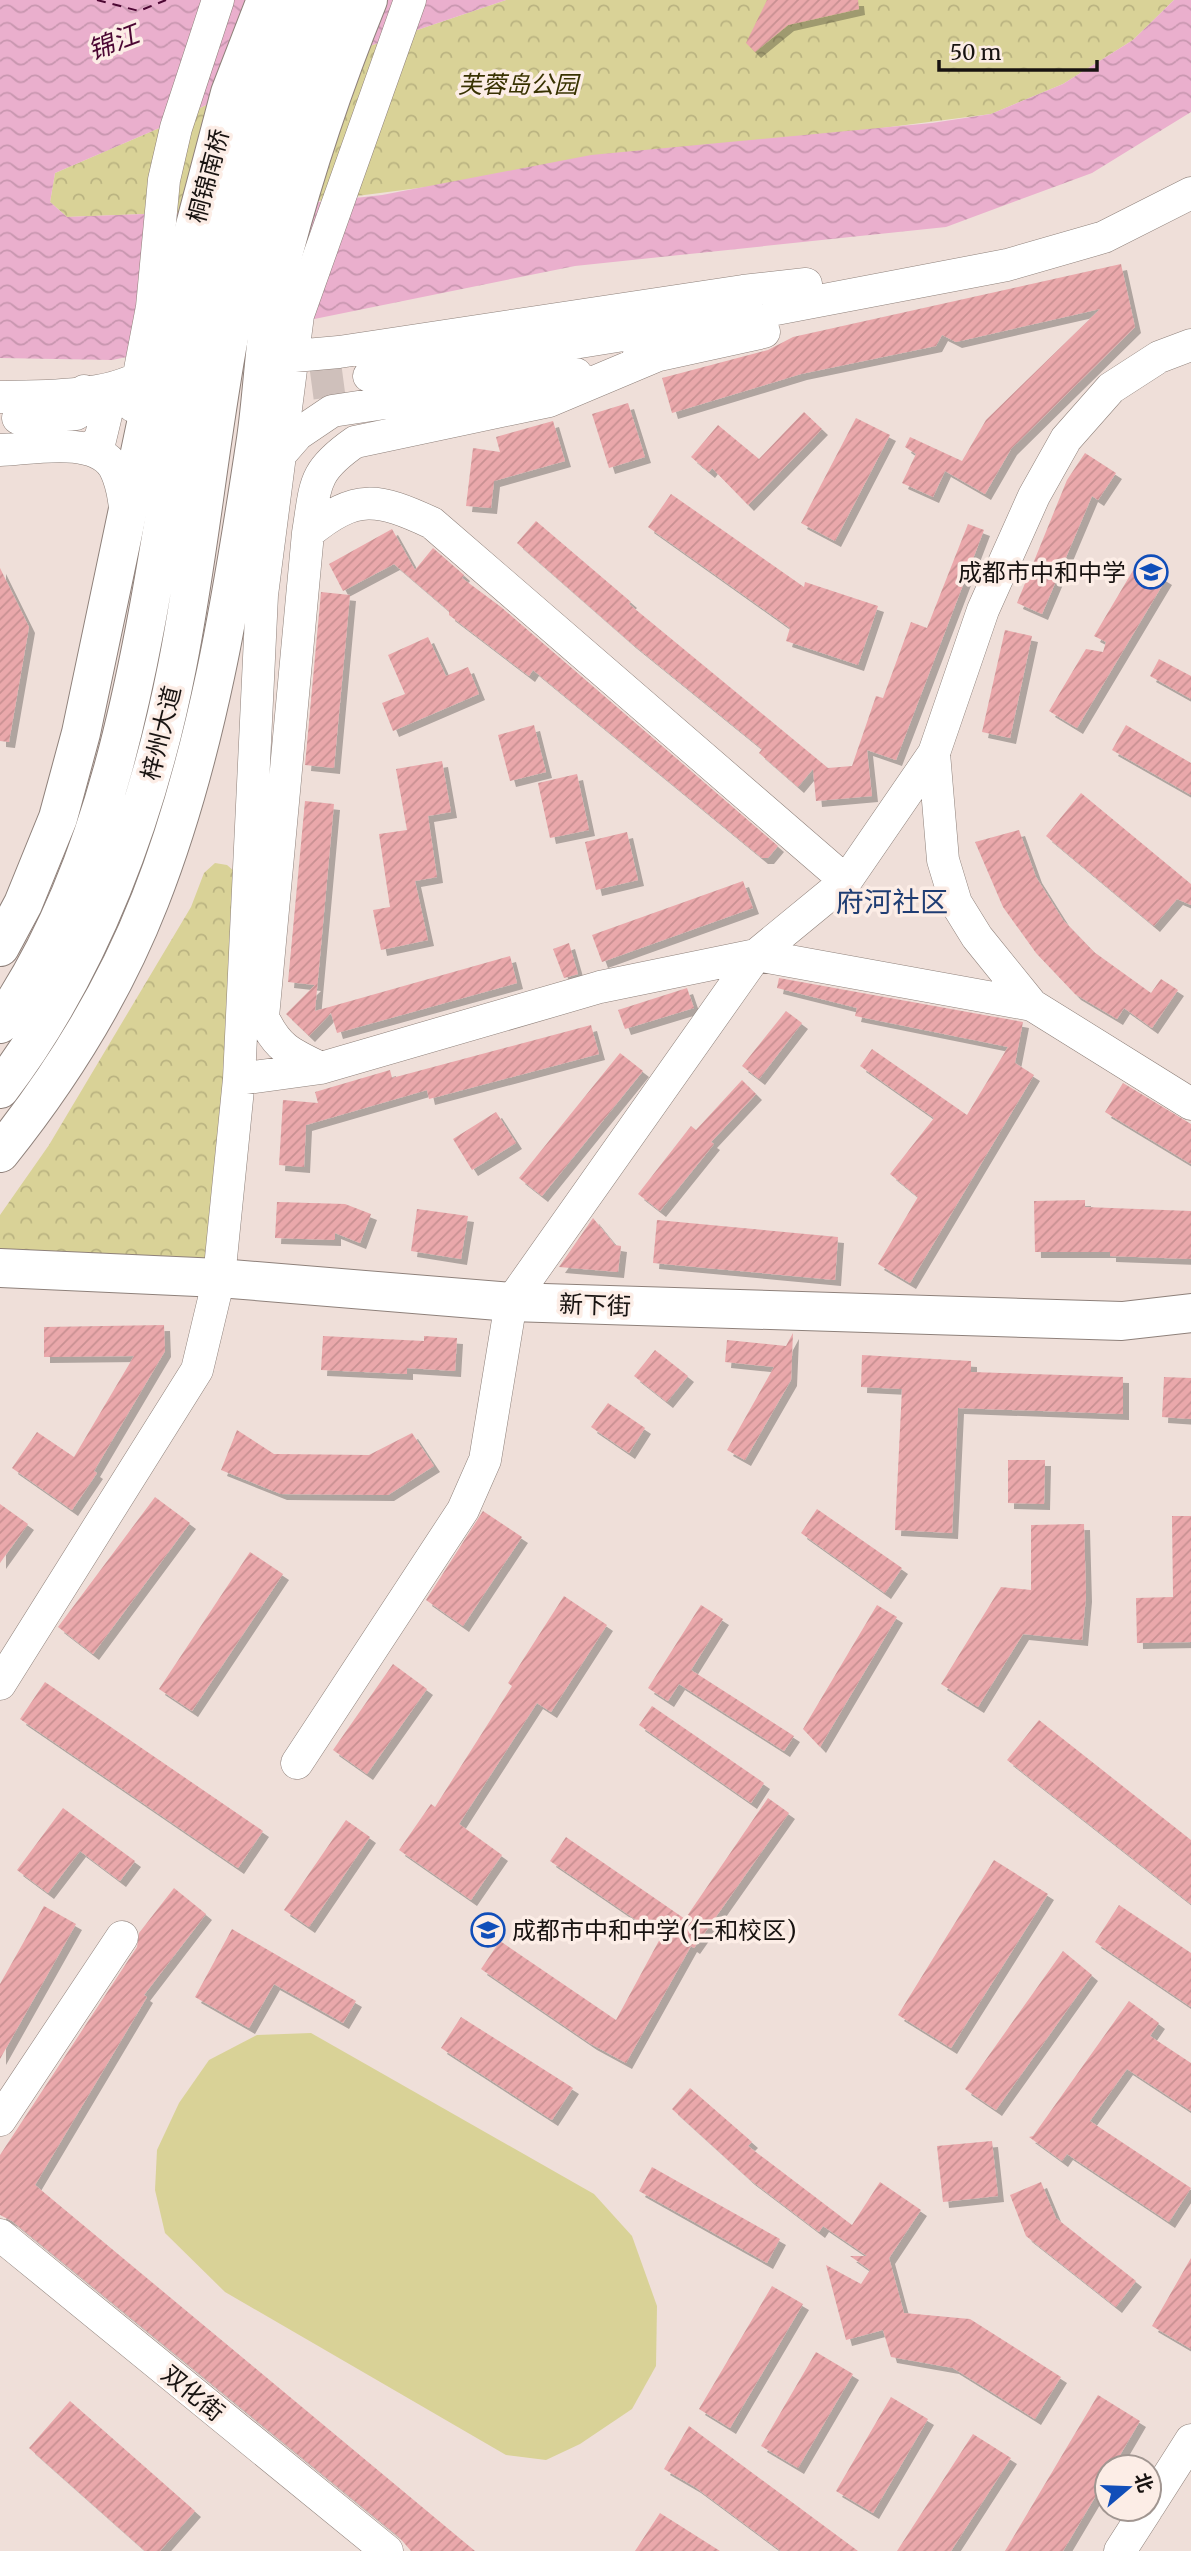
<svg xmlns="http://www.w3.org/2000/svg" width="1191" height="2551" font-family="Merriweather,'Noto Sans SC',serif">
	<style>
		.forest { fill: url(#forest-crowns) }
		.garden { fill: #d9d297 }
		.water { fill: url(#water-waves) }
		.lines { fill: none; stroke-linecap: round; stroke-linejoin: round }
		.ferry { stroke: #4c0733; stroke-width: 2; stroke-dasharray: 9 7; stroke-linecap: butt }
		.building { fill: url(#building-hatch); filter: url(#shadow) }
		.minor-tunnel { stroke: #cfc0bb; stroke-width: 32; stroke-dasharray: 32 16; stroke-linecap: butt }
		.minor-casing { stroke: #8e807a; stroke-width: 33 }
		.major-casing { stroke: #8e807a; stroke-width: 40 }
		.highway-casing { stroke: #8e807a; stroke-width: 40 }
		.minor { stroke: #fff; stroke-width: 32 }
		.major { stroke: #fff; stroke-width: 38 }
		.highway { stroke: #fff; stroke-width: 38 }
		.labels { text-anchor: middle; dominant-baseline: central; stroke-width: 7; stroke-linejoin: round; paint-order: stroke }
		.park-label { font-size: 24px; font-style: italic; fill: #383201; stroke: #fcede6 }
		.street-label { font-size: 24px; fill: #181311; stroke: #fcede6 }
		.poi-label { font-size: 24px; fill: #181311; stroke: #fcede6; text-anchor: end }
		.water-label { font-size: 26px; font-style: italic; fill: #4c0733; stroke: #fcede6 }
		.quarter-label { font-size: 28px; fill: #1f3d73; stroke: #fcede6 }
	</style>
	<defs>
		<pattern id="forest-crowns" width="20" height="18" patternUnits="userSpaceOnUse" patternTransform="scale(1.75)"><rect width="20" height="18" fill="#d9d297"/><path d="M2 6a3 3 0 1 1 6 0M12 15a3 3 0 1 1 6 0" fill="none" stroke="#bab381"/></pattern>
		<pattern id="water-waves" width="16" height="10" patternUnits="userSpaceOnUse" patternTransform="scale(1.75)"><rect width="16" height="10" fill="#eaafcd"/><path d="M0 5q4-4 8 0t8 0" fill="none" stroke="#c896af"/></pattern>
		<pattern id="building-hatch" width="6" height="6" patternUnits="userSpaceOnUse" patternTransform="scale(1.75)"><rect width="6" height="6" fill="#eaa8ab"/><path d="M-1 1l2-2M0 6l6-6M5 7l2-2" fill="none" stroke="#c89092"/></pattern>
		<filter id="shadow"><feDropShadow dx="6" dy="6" stdDeviation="0" flood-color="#0004"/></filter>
	</defs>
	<rect width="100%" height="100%" fill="#efdfd9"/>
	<path class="forest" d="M 506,0 L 1174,0 L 1133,40 L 1063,84 L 991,114 L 248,210 L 67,217 L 50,202 L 55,173 L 164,126 L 230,93 Z
		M 215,863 L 227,865 L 234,871 L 214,1268 L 0,1260 L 0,1215 L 49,1145 L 191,907 L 204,873 Z"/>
	<path class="garden" d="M 311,2033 L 594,2194 L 632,2236 L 657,2306 L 656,2366 L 632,2409 L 580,2444 L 546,2460 L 506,2455 L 225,2292 L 165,2233 L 155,2190 L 157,2150 L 179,2103 L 209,2060 L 257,2035 Z"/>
	<path class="water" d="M 0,0 L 506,0 L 230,93 L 164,126 L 55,173 L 50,202 L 67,217 L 248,210 L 382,195 L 591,155 L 932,123 L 991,114 L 1063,84 L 1133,40 L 1174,0 L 1191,0 L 1191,112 L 1092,173 L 946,227 L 575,266 L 112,360 L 0,358 Z"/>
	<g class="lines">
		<path class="ferry" d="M 97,0 L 139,11 L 166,0"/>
	</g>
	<path class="building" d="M 767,0 L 858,0 L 859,9 L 788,25 L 755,52 L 746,43 Z
		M 1121,264 L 1135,327 L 1011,449 L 985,494 L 945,471 L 933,497 L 902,483 L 916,454 L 905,447 L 910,437 L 962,461 L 986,420 L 1100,309 L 956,342 L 942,335 L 936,346 L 801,374 L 672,413 L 662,378 L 768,350 L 793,337 Z
		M 628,403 L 645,457 L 609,468 L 592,414 Z
		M 804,412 L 822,429 L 748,505 L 712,468 L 709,472 L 691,457 L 718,425 L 759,459 Z
		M 856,418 L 890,435 L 835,541 L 801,523 Z
		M 553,421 L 565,461 L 494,481 L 491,508 L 466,506 L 473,448 L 500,452 L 496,437 Z
		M 1085,453 L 1116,473 L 1098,500 L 1092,496 L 1042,614 L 1017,603 L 1067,480 Z
		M 671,494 L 804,587 L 805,582 L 878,606 L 858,665 L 786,641 L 790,628 L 648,527 Z
		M 536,521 L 631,602 L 629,604 L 828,768 L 852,766 L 876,696 L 883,698 L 911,622 L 927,628 L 968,524 L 984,530 L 896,760 L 867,750 L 872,796 L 816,801 L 813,769 L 798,787 L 759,753 L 762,749 L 630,642 L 517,543 Z
		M 392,529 L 415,570 L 433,548 L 464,575 L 462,578 L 501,607 L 778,846 L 768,858 L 762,858 L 533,670 L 529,676 L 449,615 L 449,611 L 394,564 L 343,591 L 329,564 Z
		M 1138,562 L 1166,579 L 1077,728 L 1049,711 L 1086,649 L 1103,652 L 1106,642 L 1094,636 Z
		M 0,568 L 29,627 L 9,742 L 0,741 Z
		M 321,592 L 350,595 L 334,768 L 305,765 Z
		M 1005,630 L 1032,636 L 1010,738 L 982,732 Z
		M 428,637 L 446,676 L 468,667 L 479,694 L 393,731 L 382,703 L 405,694 L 388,655 Z
		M 1159,659 L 1191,676 L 1191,699 L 1150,676 Z
		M 534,725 L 546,772 L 510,781 L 498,735 Z
		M 1126,725 L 1191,763 L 1191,795 L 1112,750 Z
		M 442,761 L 451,812 L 428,816 L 437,877 L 415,881 L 428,940 L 381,950 L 373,910 L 390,907 L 379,834 L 407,830 L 396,769 Z
		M 577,774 L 589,830 L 550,838 L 538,783 Z
		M 1081,793 L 1191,884 L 1191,905 L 1177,899 L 1154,926 L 1046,836 Z
		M 305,801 L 334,804 L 315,1011 L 510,956 L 517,983 L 337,1033 L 331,1013 L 309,1036 L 286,1014 L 315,985 L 288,982 Z
		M 1019,830 L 1036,877 L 1063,920 L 1094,952 L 1151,993 L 1161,979 L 1178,990 L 1152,1028 L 1124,1008 L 1117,1019 L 1075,994 L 1036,953 L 1003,907 L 975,842 Z
		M 627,832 L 638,880 L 596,890 L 585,842 Z
		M 743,881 L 753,908 L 602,962 L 592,935 Z
		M 569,943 L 578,974 L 564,978 L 553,949 Z
		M 779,978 L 1023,1022 L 1015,1063 L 1034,1075 L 910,1283 L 878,1264 L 918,1197 L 890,1174 L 934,1118 L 860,1066 L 872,1049 L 967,1115 L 1008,1047 L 855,1016 L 857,1008 L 777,988 Z
		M 687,988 L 694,1008 L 625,1029 L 618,1010 Z
		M 786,1011 L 802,1023 L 759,1079 L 742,1066 Z
		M 591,1025 L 599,1054 L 429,1099 L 427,1090 L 306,1125 L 304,1167 L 279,1165 L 283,1100 L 318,1103 L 315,1092 L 390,1070 L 392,1078 Z
		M 620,1053 L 643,1071 L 542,1196 L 519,1178 Z
		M 742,1080 L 756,1094 L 711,1142 L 714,1144 L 660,1211 L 638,1194 L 691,1126 L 696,1130 Z
		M 1123,1083 L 1191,1124 L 1191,1164 L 1105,1112 Z
		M 496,1112 L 516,1143 L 472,1170 L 453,1139 Z
		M 1085,1200 L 1085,1207 L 1191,1211 L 1191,1259 L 1110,1256 L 1110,1252 L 1035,1252 L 1034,1201 Z
		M 277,1202 L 345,1204 L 371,1214 L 360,1243 L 335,1233 L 335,1240 L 275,1238 Z
		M 417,1209 L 468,1216 L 461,1259 L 411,1251 Z
		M 593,1218 L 615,1245 L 621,1246 L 618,1272 L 559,1267 Z
		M 657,1220 L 838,1237 L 835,1280 L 653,1263 Z
		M 164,1325 L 165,1351 L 94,1471 L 97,1473 L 72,1510 L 12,1468 L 37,1432 L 74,1457 L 134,1356 L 44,1357 L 44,1327 Z
		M 793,1333 L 791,1380 L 745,1460 L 727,1450 L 774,1367 L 725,1362 L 727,1340 L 786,1346 Z
		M 323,1336 L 424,1341 L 424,1336 L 457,1338 L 455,1371 L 407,1368 L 407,1374 L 321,1370 Z
		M 655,1350 L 688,1376 L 667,1402 L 634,1376 Z
		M 862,1355 L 971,1361 L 971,1372 L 1123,1377 L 1123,1414 L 958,1408 L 952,1533 L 895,1530 L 902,1389 L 861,1387 Z
		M 1164,1377 L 1191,1378 L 1191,1419 L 1162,1417 Z
		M 608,1403 L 645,1428 L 629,1453 L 591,1427 Z
		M 237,1430 L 274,1454 L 369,1455 L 412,1433 L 434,1466 L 388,1495 L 281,1494 L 221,1470 Z
		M 1008,1460 L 1045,1460 L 1044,1504 L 1008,1503 Z
		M 155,1497 L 190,1523 L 93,1654 L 58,1627 Z
		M 0,1504 L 28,1524 L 0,1563 Z
		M 817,1509 L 902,1568 L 885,1593 L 801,1533 Z
		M 483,1511 L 522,1537 L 463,1626 L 426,1600 Z
		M 1172,1516 L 1191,1516 L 1191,1642 L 1137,1643 L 1136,1598 L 1173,1597 Z
		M 1084,1524 L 1086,1596 L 1082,1640 L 1023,1634 L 978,1707 L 941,1684 L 1001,1587 L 1031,1590 L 1031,1525 Z
		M 250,1552 L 283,1574 L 192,1711 L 159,1689 Z
		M 564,1596 L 607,1625 L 551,1712 L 537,1703 L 459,1824 L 502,1855 L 471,1900 L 399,1850 L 431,1804 L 435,1807 L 512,1686 L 508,1683 Z
		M 701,1605 L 723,1619 L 691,1670 L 794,1736 L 784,1751 L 679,1684 L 668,1701 L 648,1688 Z
		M 877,1605 L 897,1617 L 820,1747 L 803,1729 Z
		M 393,1664 L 427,1689 L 367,1774 L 333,1750 Z
		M 45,1682 L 263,1831 L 238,1868 L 20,1719 Z
		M 652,1706 L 764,1783 L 751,1803 L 639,1725 Z
		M 1039,1720 L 1191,1840 L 1191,1904 L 1007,1760 Z
		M 768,1798 L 789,1813 L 694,1948 L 691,1946 L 626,2063 L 591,2044 L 481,1969 L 500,1941 L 616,2020 L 661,1937 L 550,1861 L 566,1837 L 685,1919 Z
		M 63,1808 L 135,1861 L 120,1881 L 80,1851 L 48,1893 L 17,1870 Z
		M 346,1820 L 370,1837 L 309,1927 L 284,1910 Z
		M 994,1860 L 1048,1894 L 951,2048 L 898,2015 Z
		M 174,1888 L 206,1914 L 144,1995 L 147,1997 L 35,2185 L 475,2551 L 411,2551 L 399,2537 L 12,2221 L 0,2215 L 0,2155 L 137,1947 L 139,1933 Z
		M 1119,1905 L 1191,1953 L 1191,2007 L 1095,1942 Z
		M 44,1906 L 76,1924 L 0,2059 L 0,1984 Z
		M 232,1929 L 356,2001 L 343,2023 L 274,1984 L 249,2028 L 195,1997 Z
		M 1063,1951 L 1092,1975 L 996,2110 L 965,2089 Z
		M 1129,2001 L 1159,2023 L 1150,2036 L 1191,2063 L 1191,2111 L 1127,2069 L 1090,2121 L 1191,2188 L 1169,2222 L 1067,2154 L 1062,2161 L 1029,2137 L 1033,2136 Z
		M 461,2017 L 573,2088 L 552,2120 L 441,2048 Z
		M 690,2088 L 752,2142 L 748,2146 L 852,2225 L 880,2182 L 921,2210 L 889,2258 L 904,2313 L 970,2319 L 1061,2377 L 1035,2419 L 953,2368 L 891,2357 L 883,2330 L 846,2340 L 826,2265 L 861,2284 L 870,2270 L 850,2256 L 867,2256 L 823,2226 L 819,2232 L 749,2179 L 672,2109 Z
		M 992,2141 L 998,2196 L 943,2202 L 937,2146 Z
		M 652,2167 L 780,2239 L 767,2263 L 639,2191 Z
		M 1041,2182 L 1056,2218 L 1136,2281 L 1116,2307 L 1026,2236 L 1010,2195 Z
		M 1191,2258 L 1191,2349 L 1152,2326 Z
		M 772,2286 L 803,2304 L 730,2428 L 699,2409 Z
		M 816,2352 L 853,2374 L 798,2468 L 761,2446 Z
		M 1098,2395 L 1140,2421 L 1113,2467 L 1107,2467 L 1107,2477 L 1063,2551 L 1005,2551 Z
		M 891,2397 L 928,2419 L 873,2513 L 836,2491 Z
		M 70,2401 L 195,2511 L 160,2551 L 145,2551 L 29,2448 Z
		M 689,2426 L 716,2446 L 858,2551 L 781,2551 L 695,2487 L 664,2469 Z
		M 973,2434 L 1011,2458 L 951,2551 L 897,2551 Z
		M 660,2513 L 720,2551 L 635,2551 Z"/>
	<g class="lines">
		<path class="minor-tunnel" d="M 264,390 L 369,376"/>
		<defs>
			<path id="minor" d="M 272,358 L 339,352 L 743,291 L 806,284
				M 637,360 L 764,332
				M 369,376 L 729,318 L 1007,265 L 1104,237 L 1191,193
				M 84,391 L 96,396 L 106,415 L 100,440 L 89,449
				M 0,397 C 44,396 117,398 150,370
				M 133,406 L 152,307 L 164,180 L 176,128 L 218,0
				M 18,418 L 76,414
				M 0,450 C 32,449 94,435 114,467 C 122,482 124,499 126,515
				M 278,457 L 298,434 L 332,411 L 576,374
				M 308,533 C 356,493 378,498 432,523 L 846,881
				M 934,753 L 943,860 L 956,903 L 977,937 L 1032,1005 L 1191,1104
				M 321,1068 C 291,1054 277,1048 263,1017 L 308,533 C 316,484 312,472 355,442 L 549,401 L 656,356
				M 239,1079 L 321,1068 L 600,987 L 756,955 L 1032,1005
				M 0,1684 L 197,1370 L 219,1278 L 239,1079 L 262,595 L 298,315 L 410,0
				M 297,1763 L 463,1510 L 485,1460 L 511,1302 L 756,955 L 846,881 L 934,753 L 983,610 L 1034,496 L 1066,439 L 1111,388 L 1159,357 L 1191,345
				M 0,2120 L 122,1937
				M 0,2235 L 387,2551
				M 1149,2506 L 1191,2440
				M 1120,2551 L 1147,2509"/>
			<path id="major" d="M 0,947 L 23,904 L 58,818 L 81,733 L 159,362 L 230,93 L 266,0
				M 0,1153 C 61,1077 114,992 150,900 C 207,755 233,593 256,439 C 264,384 264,329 278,275 C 301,182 332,89 368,0
				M 0,1268 L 219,1278 L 511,1302 L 1122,1321 L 1191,1313"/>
			<path id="highway" d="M 0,1024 C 133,833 150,574 193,351 C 217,231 251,115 294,0
				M 0,1089 C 92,968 148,815 177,667 C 198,562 208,454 227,348 C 237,293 253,239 269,186 C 287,123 305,60 331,0"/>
		</defs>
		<use href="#minor" class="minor-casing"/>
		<use href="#major" class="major-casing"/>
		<use href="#highway" class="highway-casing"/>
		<use href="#minor" class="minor"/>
		<use href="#major" class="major"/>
		<use href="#highway" class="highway"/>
	</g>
	<defs>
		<symbol id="school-ring" viewBox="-11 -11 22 22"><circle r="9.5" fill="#fcede6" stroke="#114eb9" stroke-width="1.5"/><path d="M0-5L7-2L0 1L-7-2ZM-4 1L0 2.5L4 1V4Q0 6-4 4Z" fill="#114eb9"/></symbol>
	</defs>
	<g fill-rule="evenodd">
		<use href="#school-ring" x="1132" y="553" width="38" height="38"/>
		<use href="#school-ring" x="469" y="1911" width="38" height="38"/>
	</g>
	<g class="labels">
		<g class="park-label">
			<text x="518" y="84">芙蓉岛公园</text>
		</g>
		<g class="street-label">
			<text transform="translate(208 176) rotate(-75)">桐锦南桥</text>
			<text transform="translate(161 733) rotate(-76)">梓州大道</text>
			<text transform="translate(595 1305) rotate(2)">新下街</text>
			<text transform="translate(193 2393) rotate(39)">双化街</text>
		</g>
		<g class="poi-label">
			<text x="1126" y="572">成都市中和中学</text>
			<text x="512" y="1930" text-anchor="start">成都市中和中学(仁和校区)</text>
		</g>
		<g class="water-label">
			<text transform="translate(113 42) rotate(-21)">锦江</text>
		</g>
		<g class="quarter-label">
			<text x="892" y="902">府河社区</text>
		</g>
	</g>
	<g transform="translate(1128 2488) rotate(71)"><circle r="33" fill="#fcede6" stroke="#a19691" stroke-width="2"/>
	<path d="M0-5L12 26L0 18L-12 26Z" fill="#114eb9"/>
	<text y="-10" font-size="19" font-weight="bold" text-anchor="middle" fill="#181311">北</text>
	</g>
	<path d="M939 60v10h158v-10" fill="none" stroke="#181311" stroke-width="3.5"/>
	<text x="950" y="60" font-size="21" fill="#181311" stroke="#fcede6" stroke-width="5" paint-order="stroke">50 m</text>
</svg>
